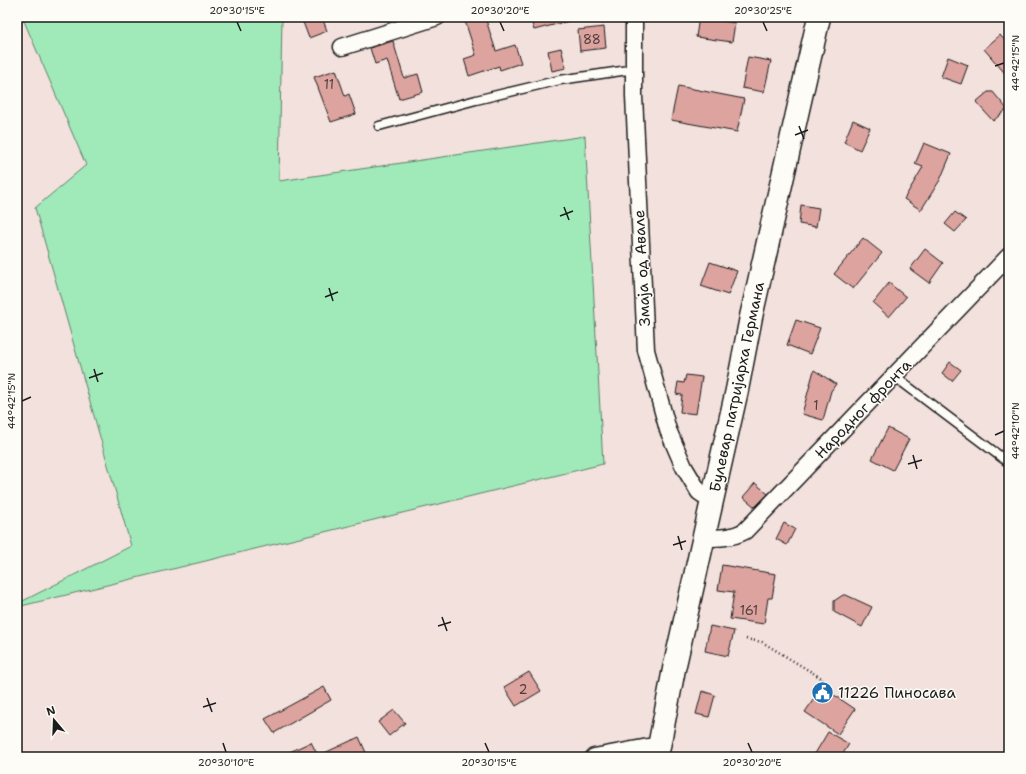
<svg xmlns="http://www.w3.org/2000/svg" width="1026" height="774" font-family="'Shantell Sans',sans-serif">
	<style>
		.green { fill: #a0e9b8; stroke: #5e826a }
		.building { fill: #dda39f; stroke: #1c1c1c }
		.lines { fill: none; stroke-linecap: round; stroke-linejoin: round }
		.service-casing { stroke: #1c1c1c; stroke-width: 11 }
		.minor-casing { stroke: #1c1c1c; stroke-width: 19 }
		.secondary-casing { stroke: #1c1c1c; stroke-width: 25 }
		.path { stroke: #1c1c1c; stroke-width: 2.5; stroke-dasharray: 1 3; stroke-linecap: butt }
		.service { stroke: #fdfcf7; stroke-width: 8 }
		.minor { stroke: #fdfcf7; stroke-width: 16 }
		.secondary { stroke: #fdfcf7; stroke-width: 22 }
		.ticks { fill: none; stroke: #1c1c1c; stroke-width: 1.5 }
		.labels { text-anchor: middle; dominant-baseline: central; stroke-width: 3; stroke-linejoin: round; paint-order: stroke }
		.number-label { font-size: 13px; fill: #4c3e3d }
		.street-label { font-size: 15px; fill: #1c1c1c; stroke: #fdfcf7 }
		.poi-label { font-size: 15px; fill: #1c1c1c; stroke: #fdfcf7; text-anchor: start }
		.neatline { fill: none; stroke: #1c1c1c; stroke-width: 1.5 }
		.ticks-label { font-size: 10px; text-anchor: middle; fill: #1c1c1c }
	</style>
	<rect width="100%" height="100%" fill="#f3e1dd"/>
	<filter id="ink" filterUnits="userSpaceOnUse"><feTurbulence type="fractalNoise" baseFrequency=".025" numOctaves="2"/><feDisplacementMap in="SourceGraphic" scale="8" xChannelSelector="R" yChannelSelector="G"/><feConvolveMatrix kernelMatrix="1 2 1 2 8 2 1 2 1" color-interpolation-filters="sRGB"/></filter>
	<g filter="url(#ink)">
		<path class="green" d="M 17,17 L 282,17 L 279,181 L 585,136 L 603,464 L 17,607 L 17,604 L 131,546 L 35,208 L 86,165 L 24,21 L 17,24 Z"/>
		<path class="building" d="M 301,17 L 322,17 L 327,31 L 309,38 Z
			M 479,17 L 485,17 L 496,51 L 515,45 L 521,63 L 500,70 L 499,66 L 469,76 L 464,59 L 476,55 L 465,21 Z
			M 530,17 L 568,17 L 569,21 L 534,30 Z
			M 699,17 L 735,23 L 732,42 L 696,37 Z
			M 604,27 L 606,48 L 580,51 L 578,30 Z
			M 1000,35 L 1009,45 L 1009,78 L 984,49 Z
			M 393,41 L 404,78 L 418,74 L 423,92 L 399,99 L 387,60 L 375,64 L 370,48 Z
			M 561,48 L 566,68 L 552,71 L 548,51 Z
			M 748,57 L 771,61 L 764,92 L 742,88 Z
			M 948,57 L 968,65 L 961,84 L 941,77 Z
			M 336,70 L 345,96 L 349,94 L 356,114 L 331,122 L 314,77 Z
			M 678,86 L 744,99 L 737,132 L 671,120 Z
			M 988,92 L 993,92 L 1007,109 L 993,121 L 976,102 Z
			M 853,120 L 870,128 L 860,150 L 844,142 Z
			M 924,143 L 951,154 L 940,180 L 921,210 L 904,199 L 923,167 L 915,164 Z
			M 801,205 L 819,208 L 816,227 L 799,224 Z
			M 955,212 L 966,220 L 955,232 L 945,224 Z
			M 863,238 L 882,253 L 853,289 L 834,274 Z
			M 925,249 L 943,263 L 929,283 L 910,269 Z
			M 710,262 L 737,271 L 728,295 L 701,286 Z
			M 889,283 L 906,297 L 889,317 L 873,303 Z
			M 796,320 L 820,328 L 810,354 L 787,345 Z
			M 950,362 L 961,370 L 952,381 L 942,373 Z
			M 814,370 L 836,384 L 831,391 L 823,420 L 802,414 Z
			M 686,375 L 702,377 L 696,414 L 680,412 L 682,395 L 676,394 L 678,382 L 684,383 Z
			M 888,428 L 909,439 L 893,470 L 872,459 Z
			M 755,483 L 768,494 L 755,507 L 743,497 Z
			M 784,523 L 795,529 L 787,545 L 776,539 Z
			M 722,565 L 776,574 L 772,598 L 768,598 L 764,624 L 730,619 L 734,592 L 718,590 Z
			M 843,595 L 846,595 L 872,607 L 862,627 L 834,612 L 834,601 Z
			M 710,626 L 734,631 L 728,656 L 705,651 Z
			M 529,672 L 541,691 L 516,706 L 504,687 Z
			M 324,687 L 331,700 L 274,733 L 265,719 Z
			M 822,687 L 855,709 L 838,734 L 805,712 Z
			M 702,691 L 715,695 L 709,717 L 696,714 Z
			M 394,710 L 405,723 L 389,736 L 378,722 Z
			M 828,732 L 849,744 L 841,757 L 813,757 Z
			M 359,737 L 368,757 L 279,757 L 311,742 L 318,756 Z"/>
		<g class="lines">
			<defs>
				<path id="service" d="M 379,126 L 476,100 L 560,80 L 635,69
					M 894,376 L 1009,463"/>
				<path id="minor" d="M 634,17 L 634,96 L 646,350 L 668,430 L 684,467 L 699,492 L 712,501
					M 342,47 L 437,17
					M 704,538 C 719,538 732,538 745,531 L 1009,256
					M 594,757 L 659,745"/>
				<path id="secondary" d="M 657,757 L 674,669 L 737,390 L 751,317 L 819,17"/>
			</defs>
			<use href="#service" class="service-casing"/>
			<use href="#minor" class="minor-casing"/>
			<use href="#secondary" class="secondary-casing"/>
			<path class="path" d="M 746,639 L 762,642 L 823,679 L 817,688 L 820,690"/>
			<use href="#service" class="service"/>
			<use href="#minor" class="minor"/>
			<use href="#secondary" class="secondary"/>
		</g>
	</g>
	<path class="ticks" d="M 237,22 L 241,31M 500,22 L 504,31M 763,22 L 767,31M 995,66 L 1004,63M 799,126 L 804,139M 795,135 L 808,130M 564,207 L 569,220M 560,216 L 573,211M 329,288 L 333,301M 325,297 L 338,292M 94,369 L 98,382M 89,378 L 103,373M 22,401 L 31,397M 995,435 L 1004,431M 913,455 L 917,469M 908,464 L 922,460M 678,536 L 682,550M 673,545 L 686,541M 442,617 L 447,631M 438,626 L 451,622M 207,698 L 212,712M 203,707 L 216,703M 223,743 L 226,752M 485,743 L 489,752M 748,743 L 752,752"/>
	<defs>
		<symbol id="civic-disc" viewBox="-11 -11 22 22"><circle r="9.5" fill="#1f6fb2" stroke="#fdfcf7"/><path d="M-.6-6.5H3V-4.5H.6V-3L4-1V1h2V6H-6V1h2V-1L-.6-3ZM-1.2 2.5V6h2.4V2.5Z" fill="#fff"/></symbol>
	</defs>
	<g fill-rule="evenodd">
		<use href="#civic-disc" x="810" y="680" width="25" height="25"/>
	</g>
	<g class="labels">
		<g class="number-label">
			<text x="592" y="39">88</text>
			<text x="329" y="84">11</text>
			<text x="816" y="405">1</text>
			<text x="749" y="610">161</text>
			<text x="523" y="689">2</text>
		</g>
		<g class="street-label">
			<text transform="translate(642 268) rotate(-93)">Змаја од Авале</text>
			<text transform="translate(737 387) rotate(-78)">Булевар патријарха Германа</text>
			<text transform="translate(863 409) rotate(-46)">Народног фронта</text>
		</g>
		<g class="poi-label">
			<text x="838" y="693">11226 Пиносава</text>
		</g>
	</g>
	<rect width="1026" height="774" fill="none" stroke="#fdfcf7" stroke-width="44"/>
	<g transform="translate(54 720) rotate(341)" stroke="#fdfcf7" stroke-width="3" paint-order="stroke">
	<path d="M0-3L7 15L0 10L-7 15Z" fill="#1c1c1c"/>
	<text y="-6" font-size="11" font-weight="bold" text-anchor="middle" fill="#1c1c1c">N</text>
	</g>
	<rect x="22" y="22" width="982" height="730" class="neatline"/>
	<g class="ticks-label">
		<text x="237" y="14">20°30'15"E</text>
		<text x="500" y="14">20°30'20"E</text>
		<text x="763" y="14">20°30'25"E</text>
		<text transform="translate(1015 63) rotate(-90)" y="4">44°42'15"N</text>
		<text transform="translate(11 401) rotate(-90)" y="4">44°42'15"N</text>
		<text transform="translate(1015 431) rotate(-90)" y="4">44°42'10"N</text>
		<text x="226" y="766">20°30'10"E</text>
		<text x="489" y="766">20°30'15"E</text>
		<text x="752" y="766">20°30'20"E</text>
	</g>
</svg>
